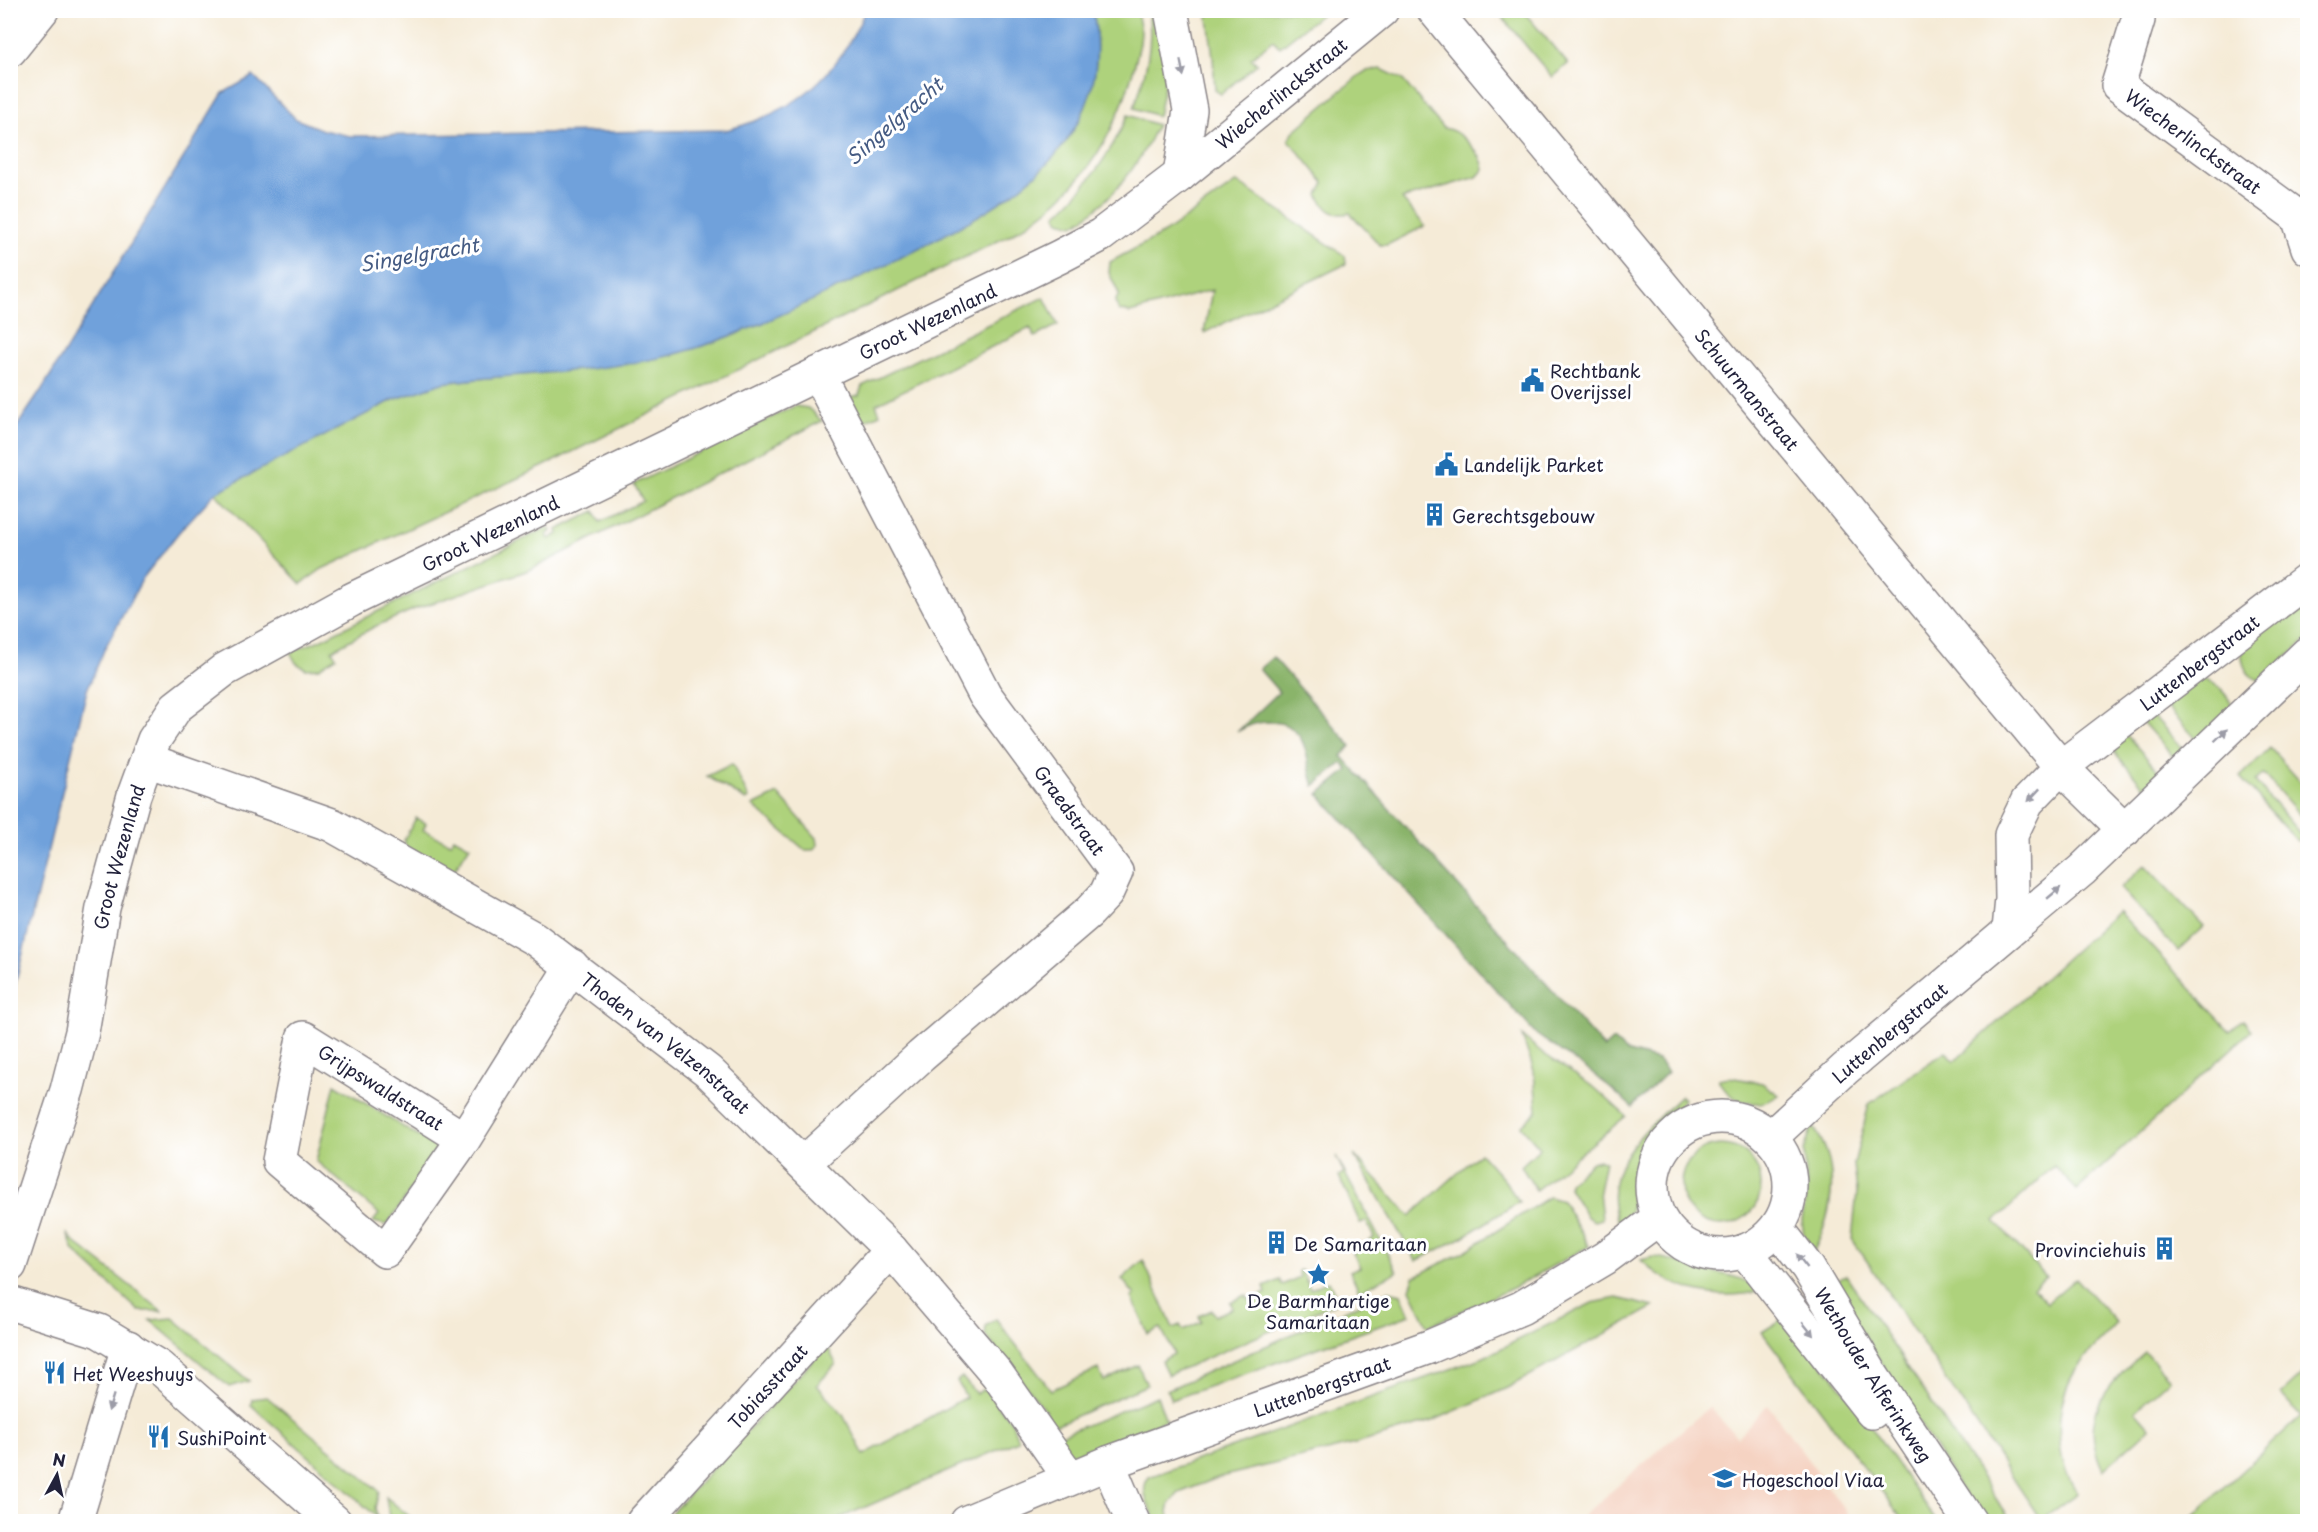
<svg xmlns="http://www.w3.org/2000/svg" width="2318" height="1532" font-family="'Playpen Sans',sans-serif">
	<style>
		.built { fill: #f5d3c2 }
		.green { fill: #aed27b; stroke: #687a5b; stroke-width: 1.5 }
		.forest { fill: #8ab46b; stroke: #566b53; stroke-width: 1.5 }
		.water { fill: #70a1db; stroke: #49628b; stroke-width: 1.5 }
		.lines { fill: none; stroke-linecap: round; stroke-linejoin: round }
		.minor-casing { stroke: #8c8689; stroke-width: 36 }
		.major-casing { stroke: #8c8689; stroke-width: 36 }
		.minor { stroke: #fff; stroke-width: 33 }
		.major { stroke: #fff; stroke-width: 33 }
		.oneway { fill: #9c9ca7 }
		.labels { text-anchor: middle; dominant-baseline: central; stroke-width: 6; stroke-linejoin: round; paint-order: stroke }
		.street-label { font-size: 18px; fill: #22223b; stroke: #fff }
		.poi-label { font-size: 18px; fill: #22223b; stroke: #fff; text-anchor: start }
		.water-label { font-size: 20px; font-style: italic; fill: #455b83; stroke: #fff }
	</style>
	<rect width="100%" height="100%" fill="#fff"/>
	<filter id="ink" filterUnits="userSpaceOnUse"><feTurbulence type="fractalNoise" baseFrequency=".0167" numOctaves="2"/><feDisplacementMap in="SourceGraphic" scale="12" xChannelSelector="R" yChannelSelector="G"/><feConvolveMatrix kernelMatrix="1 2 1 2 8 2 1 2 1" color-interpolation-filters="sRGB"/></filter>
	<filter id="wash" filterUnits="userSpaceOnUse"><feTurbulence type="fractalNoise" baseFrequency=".008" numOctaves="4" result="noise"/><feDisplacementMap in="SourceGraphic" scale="24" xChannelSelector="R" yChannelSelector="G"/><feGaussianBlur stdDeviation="1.35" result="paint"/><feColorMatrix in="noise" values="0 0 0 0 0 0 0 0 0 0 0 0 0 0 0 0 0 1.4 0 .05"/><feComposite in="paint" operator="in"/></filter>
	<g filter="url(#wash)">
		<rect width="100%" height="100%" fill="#f5ebd7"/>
		<path class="built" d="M 1768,1405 L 1853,1521 L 1577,1521 L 1709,1407 L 1737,1437 Z"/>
		<path class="green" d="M 1093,11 L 1137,11 L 1141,32 L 1140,43 C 1122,127 1086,192 1010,235 L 542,467 L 322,569 L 301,584 L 215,493 L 393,400 L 442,383 C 487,378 533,373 578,368 C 609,365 641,362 672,355 C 738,338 800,306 861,277 C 928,243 1023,203 1067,140 C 1094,101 1102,56 1093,11 Z
			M 1148,11 L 1163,11 L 1167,71 L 1158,116 L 1134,108 C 1145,75 1154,45 1148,11 Z
			M 1207,11 L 1207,10 L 1325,11 L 1280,47 L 1273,40 L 1251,58 L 1257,64 L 1221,94 L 1215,90 L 1213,57 Z
			M 1497,11 L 1523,11 L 1568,64 L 1552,77 Z
			M 1381,69 L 1402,79 L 1443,128 C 1459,129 1482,153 1484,169 L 1477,177 L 1402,199 L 1425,226 L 1387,245 L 1380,245 L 1350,213 C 1333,217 1326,210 1318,195 L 1324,183 L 1289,140 L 1293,132 L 1358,76 L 1366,71 Z
			M 1128,115 L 1157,125 C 1138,167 1113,200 1074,225 L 1060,221 L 1056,215 C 1088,186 1110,155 1128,115 Z
			M 1237,182 L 1345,256 L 1346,264 L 1204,333 L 1212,290 L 1130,313 L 1119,310 L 1115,302 L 1119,294 L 1109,273 L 1110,262 L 1164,233 Z
			M 1044,297 L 1058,325 L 1035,337 L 1030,328 L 876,404 L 880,414 L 866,420 L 859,419 L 847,398 L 859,395 L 862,386 Z
			M 795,406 L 808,408 L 822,421 L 532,569 L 415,609 L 374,627 L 332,650 L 336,657 L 319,668 L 306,669 L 296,663 L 290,652 L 318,641 L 544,529 L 549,528 L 551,531 L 547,535 L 549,539 L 558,534 L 557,530 L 595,511 L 600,522 L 643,501 L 634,484 Z
			M 2307,593 L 2307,640 L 2259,680 C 2243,675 2239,657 2244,642 Z
			M 2202,678 C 2214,681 2229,695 2232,707 L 2197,740 L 2162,701 Z
			M 2149,711 L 2185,751 L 2177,761 L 2138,717 Z
			M 2121,729 L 2162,775 L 2144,787 L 2110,747 Z
			M 2270,748 L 2307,789 L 2307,819 L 2305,821 L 2264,774 L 2255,781 L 2303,837 L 2297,841 L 2240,777 Z
			M 732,764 L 749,798 L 746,800 L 707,776 Z
			M 778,794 L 817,838 L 818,845 L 812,850 L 805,850 L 753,806 Z
			M 416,818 L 426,823 L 423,830 L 450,843 L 454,837 L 470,846 L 453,872 L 407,848 L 404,840 Z
			M 2145,865 L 2204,927 L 2178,951 L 2120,888 Z
			M 2118,911 L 2230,1031 L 2243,1020 L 2252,1030 L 2077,1190 L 2054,1166 L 1995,1221 L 2046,1277 L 2033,1288 L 2047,1303 L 2076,1278 L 2117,1323 C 2103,1339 2085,1354 2074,1373 C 2054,1407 2054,1461 2078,1493 L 2041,1520 L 1852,1239 L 1857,1192 L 1854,1164 L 1869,1104 L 1946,1051 L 1955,1061 Z
			M 1522,1036 L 1544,1054 L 1595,1088 L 1626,1116 L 1536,1190 L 1521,1166 L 1540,1148 L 1521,1126 L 1537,1111 L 1534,1071 Z
			M 1729,1077 L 1762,1083 L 1779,1095 C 1757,1111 1729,1102 1718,1079 Z
			M 335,1084 L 419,1137 L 425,1129 L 443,1143 L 387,1225 L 373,1222 L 379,1214 L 316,1161 Z
			M 1681,1096 L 1684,1099 C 1672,1121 1649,1127 1640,1154 C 1636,1169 1637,1221 1618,1222 C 1598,1166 1646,1130 1681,1096 Z
			M 1812,1126 C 1842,1163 1833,1213 1814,1251 L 1804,1238 L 1802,1220 L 1807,1191 L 1804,1151 Z
			M1681 1185a40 40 0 1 1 80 0a40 40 0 1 1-80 0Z
			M 1480,1153 L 1505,1181 L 1519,1202 L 1463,1237 L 1416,1261 L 1354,1155 L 1410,1216 Z
			M 1336,1156 L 1397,1272 L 1359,1291 L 1350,1271 L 1360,1267 L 1353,1253 L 1369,1245 L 1368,1241 L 1374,1238 L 1366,1221 L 1360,1223 L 1339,1176 L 1344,1173 Z
			M 1599,1160 L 1605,1161 L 1599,1191 L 1602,1219 L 1594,1221 L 1587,1217 L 1569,1188 L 1569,1183 L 1592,1162 Z
			M 1549,1197 L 1562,1201 L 1589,1246 L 1515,1287 L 1428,1326 L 1410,1289 L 1414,1277 L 1467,1250 Z
			M 67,1233 L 72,1240 L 162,1311 L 139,1311 L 74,1251 Z
			M 1653,1257 C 1671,1258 1683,1264 1699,1269 C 1722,1275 1743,1275 1761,1291 C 1717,1301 1674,1292 1641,1260 Z
			M 1143,1260 L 1173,1328 L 1180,1325 L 1183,1330 L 1201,1322 L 1199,1316 L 1212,1310 L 1215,1316 L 1233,1308 L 1230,1302 L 1246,1295 L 1249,1300 L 1266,1293 L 1264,1287 L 1280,1280 L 1282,1285 L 1300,1277 L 1298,1271 L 1301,1270 L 1310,1289 L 1329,1281 L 1338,1302 L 1168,1375 L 1161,1361 L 1174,1354 L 1161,1328 L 1148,1334 L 1132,1297 L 1135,1295 L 1122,1279 Z
			M 1846,1275 L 2011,1521 L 1981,1521 L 1832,1285 Z
			M 1389,1291 L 1401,1294 L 1410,1315 L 1171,1400 L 1167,1390 Z
			M 1617,1298 L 1654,1307 L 1507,1388 L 1432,1421 L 1359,1443 L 1220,1477 L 1179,1493 L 1170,1503 L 1168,1513 L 1171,1521 L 1157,1521 C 1150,1507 1138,1492 1149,1477 L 1484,1357 L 1592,1303 Z
			M 173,1318 L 249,1381 L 229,1387 L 150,1320 Z
			M 1784,1318 L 1855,1403 L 1936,1521 L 1904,1521 L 1762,1332 Z
			M 996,1319 L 1051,1390 L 1098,1369 L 1104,1381 L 1138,1365 L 1147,1385 L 1053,1426 L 1045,1410 L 985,1335 L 986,1326 Z
			M 827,1345 L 836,1364 L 817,1385 L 843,1415 L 864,1455 L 966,1397 L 957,1381 L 962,1377 L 976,1394 L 984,1389 L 1012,1422 L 1018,1441 L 833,1521 L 663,1522 Z
			M 2145,1352 L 2170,1379 L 2135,1411 L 2150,1428 L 2103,1470 C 2077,1417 2106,1385 2145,1352 Z
			M 2307,1370 L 2307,1521 L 2188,1521 L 2301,1416 L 2281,1394 Z
			M 1157,1396 L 1166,1420 L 1078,1453 L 1071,1453 L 1049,1440 Z
			M 267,1397 L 379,1491 L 375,1508 L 378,1518 L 251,1405 L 252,1399 Z
			M 386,1497 L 415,1521 L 394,1521 L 389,1517 Z"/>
		<path class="forest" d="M 1273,657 L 1351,746 L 1342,756 L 1604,1048 L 1613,1040 L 1625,1051 L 1658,1060 L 1668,1072 L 1632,1107 L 1594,1074 L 1537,1035 L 1321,797 L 1319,794 L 1348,770 L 1342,763 L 1314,786 C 1308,771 1309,753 1301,739 C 1288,716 1256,719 1237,732 L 1279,692 L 1259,669 Z"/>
		<path class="water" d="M 865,11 L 1093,11 C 1102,57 1095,101 1067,140 C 1023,203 928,243 861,277 C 800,306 738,338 672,355 C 599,373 517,373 442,383 L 393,400 L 215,493 L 179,532 L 143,578 L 105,648 L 87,690 L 11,1002 L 11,435 L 42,389 L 223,93 L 253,76 L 296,119 L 323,130 L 350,136 L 726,130 C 796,112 837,77 865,11 Z"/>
	</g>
	<g filter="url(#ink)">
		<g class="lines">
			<defs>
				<g id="minor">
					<path d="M 1171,10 L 1190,110 L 1180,175"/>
					<path id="s1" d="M 1434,10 L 2035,736 L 2061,767 L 2125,830"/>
					<path id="s2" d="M 2138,20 L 2118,85 L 2298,217 L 2308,248"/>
					<path d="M 10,50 L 42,10"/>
					<path id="s3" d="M 147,760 L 332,825 L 535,939 L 708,1071 L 891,1250 L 997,1374 L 1070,1478"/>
					<path d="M 464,1139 L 303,1038 L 279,1161 L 385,1251 L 464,1139 L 572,966"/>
					<path d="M 804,1163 L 921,1056 L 1089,912 L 1106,894 L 1116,872 L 985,695 L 818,374"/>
					<path id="s4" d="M 10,1265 L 67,1090 L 82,1032 L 103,908 L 134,795 L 154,740 L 176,707 L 224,670 L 351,600 L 1059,257 L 1101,235 L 1180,175 L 1382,10"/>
					<path d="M 1108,1463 L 1133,1522"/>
					<path d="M 75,1522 L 128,1347"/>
					<path id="s5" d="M 643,1522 L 891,1250"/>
				</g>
				<g id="major">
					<path id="s6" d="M 2009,930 L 2012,899 L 2011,835 L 2027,802 L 2061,767 L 2308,579"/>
					<circle cx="1721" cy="1186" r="69"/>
					<path id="s7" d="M 1771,1137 L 1845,1069 L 2082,870 L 2308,653"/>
					<path id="s8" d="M 1777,1228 L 1808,1268 L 1873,1377 L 1970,1522"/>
					<path d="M 1745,1251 L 1872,1412"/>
					<path d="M 10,1303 L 99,1331 L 159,1367 L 335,1522"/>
					<path id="s9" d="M 967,1522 L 1108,1463 L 1429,1347 L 1521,1308 L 1605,1258 L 1659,1218"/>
				</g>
			</defs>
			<use href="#minor" class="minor-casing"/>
			<use href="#major" class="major-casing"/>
			<use href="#minor" class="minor"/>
			<use href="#major" class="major"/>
		</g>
		<defs><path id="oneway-solid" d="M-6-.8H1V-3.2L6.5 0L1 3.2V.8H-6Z" transform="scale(1.5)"/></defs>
		<g class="oneway">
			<use href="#oneway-solid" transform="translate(1182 68) rotate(79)"/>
			<use href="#oneway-solid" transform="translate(2221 735) rotate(-44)"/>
			<use href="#oneway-solid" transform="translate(2034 795) rotate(133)"/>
			<use href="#oneway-solid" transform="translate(2054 893) rotate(-40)"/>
			<use href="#oneway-solid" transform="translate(1802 1261) rotate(-128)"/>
			<use href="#oneway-solid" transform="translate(1808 1329) rotate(51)"/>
			<use href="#oneway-solid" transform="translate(111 1403) rotate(107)"/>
		</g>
	</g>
	<defs>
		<symbol id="civic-bare" viewBox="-9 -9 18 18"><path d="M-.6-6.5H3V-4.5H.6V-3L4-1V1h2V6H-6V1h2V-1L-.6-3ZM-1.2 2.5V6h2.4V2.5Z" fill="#1f6fb2" stroke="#fff" stroke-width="2.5" paint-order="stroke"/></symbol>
		<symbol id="building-bare" viewBox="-9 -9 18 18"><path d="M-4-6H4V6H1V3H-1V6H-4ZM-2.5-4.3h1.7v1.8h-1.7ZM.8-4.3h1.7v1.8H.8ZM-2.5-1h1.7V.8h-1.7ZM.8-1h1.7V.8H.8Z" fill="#1f6fb2" stroke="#fff" stroke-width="2.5" paint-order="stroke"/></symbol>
		<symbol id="sight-bare" viewBox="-9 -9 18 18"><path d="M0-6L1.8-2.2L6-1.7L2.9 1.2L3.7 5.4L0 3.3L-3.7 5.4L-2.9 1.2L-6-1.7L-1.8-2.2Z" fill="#1f6fb2" stroke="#fff" stroke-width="2.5" paint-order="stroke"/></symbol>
		<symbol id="restaurant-bare" viewBox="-9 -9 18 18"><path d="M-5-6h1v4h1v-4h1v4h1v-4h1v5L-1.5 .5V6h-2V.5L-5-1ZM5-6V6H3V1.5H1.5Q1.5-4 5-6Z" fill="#1f6fb2" stroke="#fff" stroke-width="2.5" paint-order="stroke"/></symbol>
		<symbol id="university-bare" viewBox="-9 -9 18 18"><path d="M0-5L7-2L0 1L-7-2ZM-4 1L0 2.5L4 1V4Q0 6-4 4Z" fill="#1f6fb2" stroke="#fff" stroke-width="2.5" paint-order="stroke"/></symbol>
	</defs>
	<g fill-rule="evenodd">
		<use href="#civic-bare" x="1516" y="364" width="33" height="33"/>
		<use href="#civic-bare" x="1430" y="448" width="33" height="33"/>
		<use href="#building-bare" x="1418" y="498" width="33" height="33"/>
		<use href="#building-bare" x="1260" y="1226" width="33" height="33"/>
		<use href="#building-bare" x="2148" y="1232" width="33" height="33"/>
		<use href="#sight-bare" x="1302" y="1258" width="33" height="33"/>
		<use href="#restaurant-bare" x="38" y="1356" width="33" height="33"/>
		<use href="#restaurant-bare" x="142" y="1420" width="33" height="33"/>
		<use href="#university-bare" x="1708" y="1462" width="33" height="33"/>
	</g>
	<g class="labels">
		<g class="street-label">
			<text stroke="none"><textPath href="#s4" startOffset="1854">Wiecherlinckstraat</textPath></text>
			<text stroke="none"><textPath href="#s2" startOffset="162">Wiecherlinckstraat</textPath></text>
			<text stroke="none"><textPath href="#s4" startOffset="1431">Groot Wezenland</textPath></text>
			<text stroke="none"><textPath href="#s1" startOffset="492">Schuurmanstraat</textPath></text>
			<text stroke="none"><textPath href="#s4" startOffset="945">Groot Wezenland</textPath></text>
			<text stroke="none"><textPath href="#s6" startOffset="354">Luttenbergstraat</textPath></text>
			<text transform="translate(1070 810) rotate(54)">Graedstraat</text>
			<text stroke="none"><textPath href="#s4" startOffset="423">Groot Wezenland</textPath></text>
			<text stroke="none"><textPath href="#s7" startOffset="158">Luttenbergstraat</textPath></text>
			<text stroke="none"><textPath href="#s3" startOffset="596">Thoden van Velzenstraat</textPath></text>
			<text transform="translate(381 1087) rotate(32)">Grijpswaldstraat</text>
			<text stroke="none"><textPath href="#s8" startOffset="176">Wethouder Alferinkweg</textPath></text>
			<text stroke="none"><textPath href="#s5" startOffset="184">Tobiasstraat</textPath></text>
			<text stroke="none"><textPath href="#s9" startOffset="380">Luttenbergstraat</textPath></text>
		</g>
		<g class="poi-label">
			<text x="1550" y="370">Rechtbank<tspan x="1550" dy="21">Overijssel</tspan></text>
			<text x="1464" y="464">Landelijk Parket</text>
			<text x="1452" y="515">Gerechtsgebouw</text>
			<text x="1294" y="1243">De Samaritaan</text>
			<text x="2146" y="1249" text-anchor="end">Provinciehuis</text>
			<text x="1318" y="1300" text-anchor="middle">De Barmhartige<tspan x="1318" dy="21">Samaritaan</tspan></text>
			<text x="73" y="1373">Het Weeshuys</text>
			<text x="177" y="1437">SushiPoint</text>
			<text x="1742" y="1479">Hogeschool Viaa</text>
		</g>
		<g class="water-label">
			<text transform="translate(894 121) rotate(-41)">Singelgracht</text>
			<text transform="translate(419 254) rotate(-10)">Singelgracht</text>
		</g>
	</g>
	<rect width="2318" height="1532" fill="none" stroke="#fff" stroke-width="36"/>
	<g transform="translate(57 1475) rotate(8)" stroke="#ffffff" stroke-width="4.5" paint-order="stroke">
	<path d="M0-4.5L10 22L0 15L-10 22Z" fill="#22223b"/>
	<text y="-9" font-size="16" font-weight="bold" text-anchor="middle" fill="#22223b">N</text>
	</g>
</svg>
